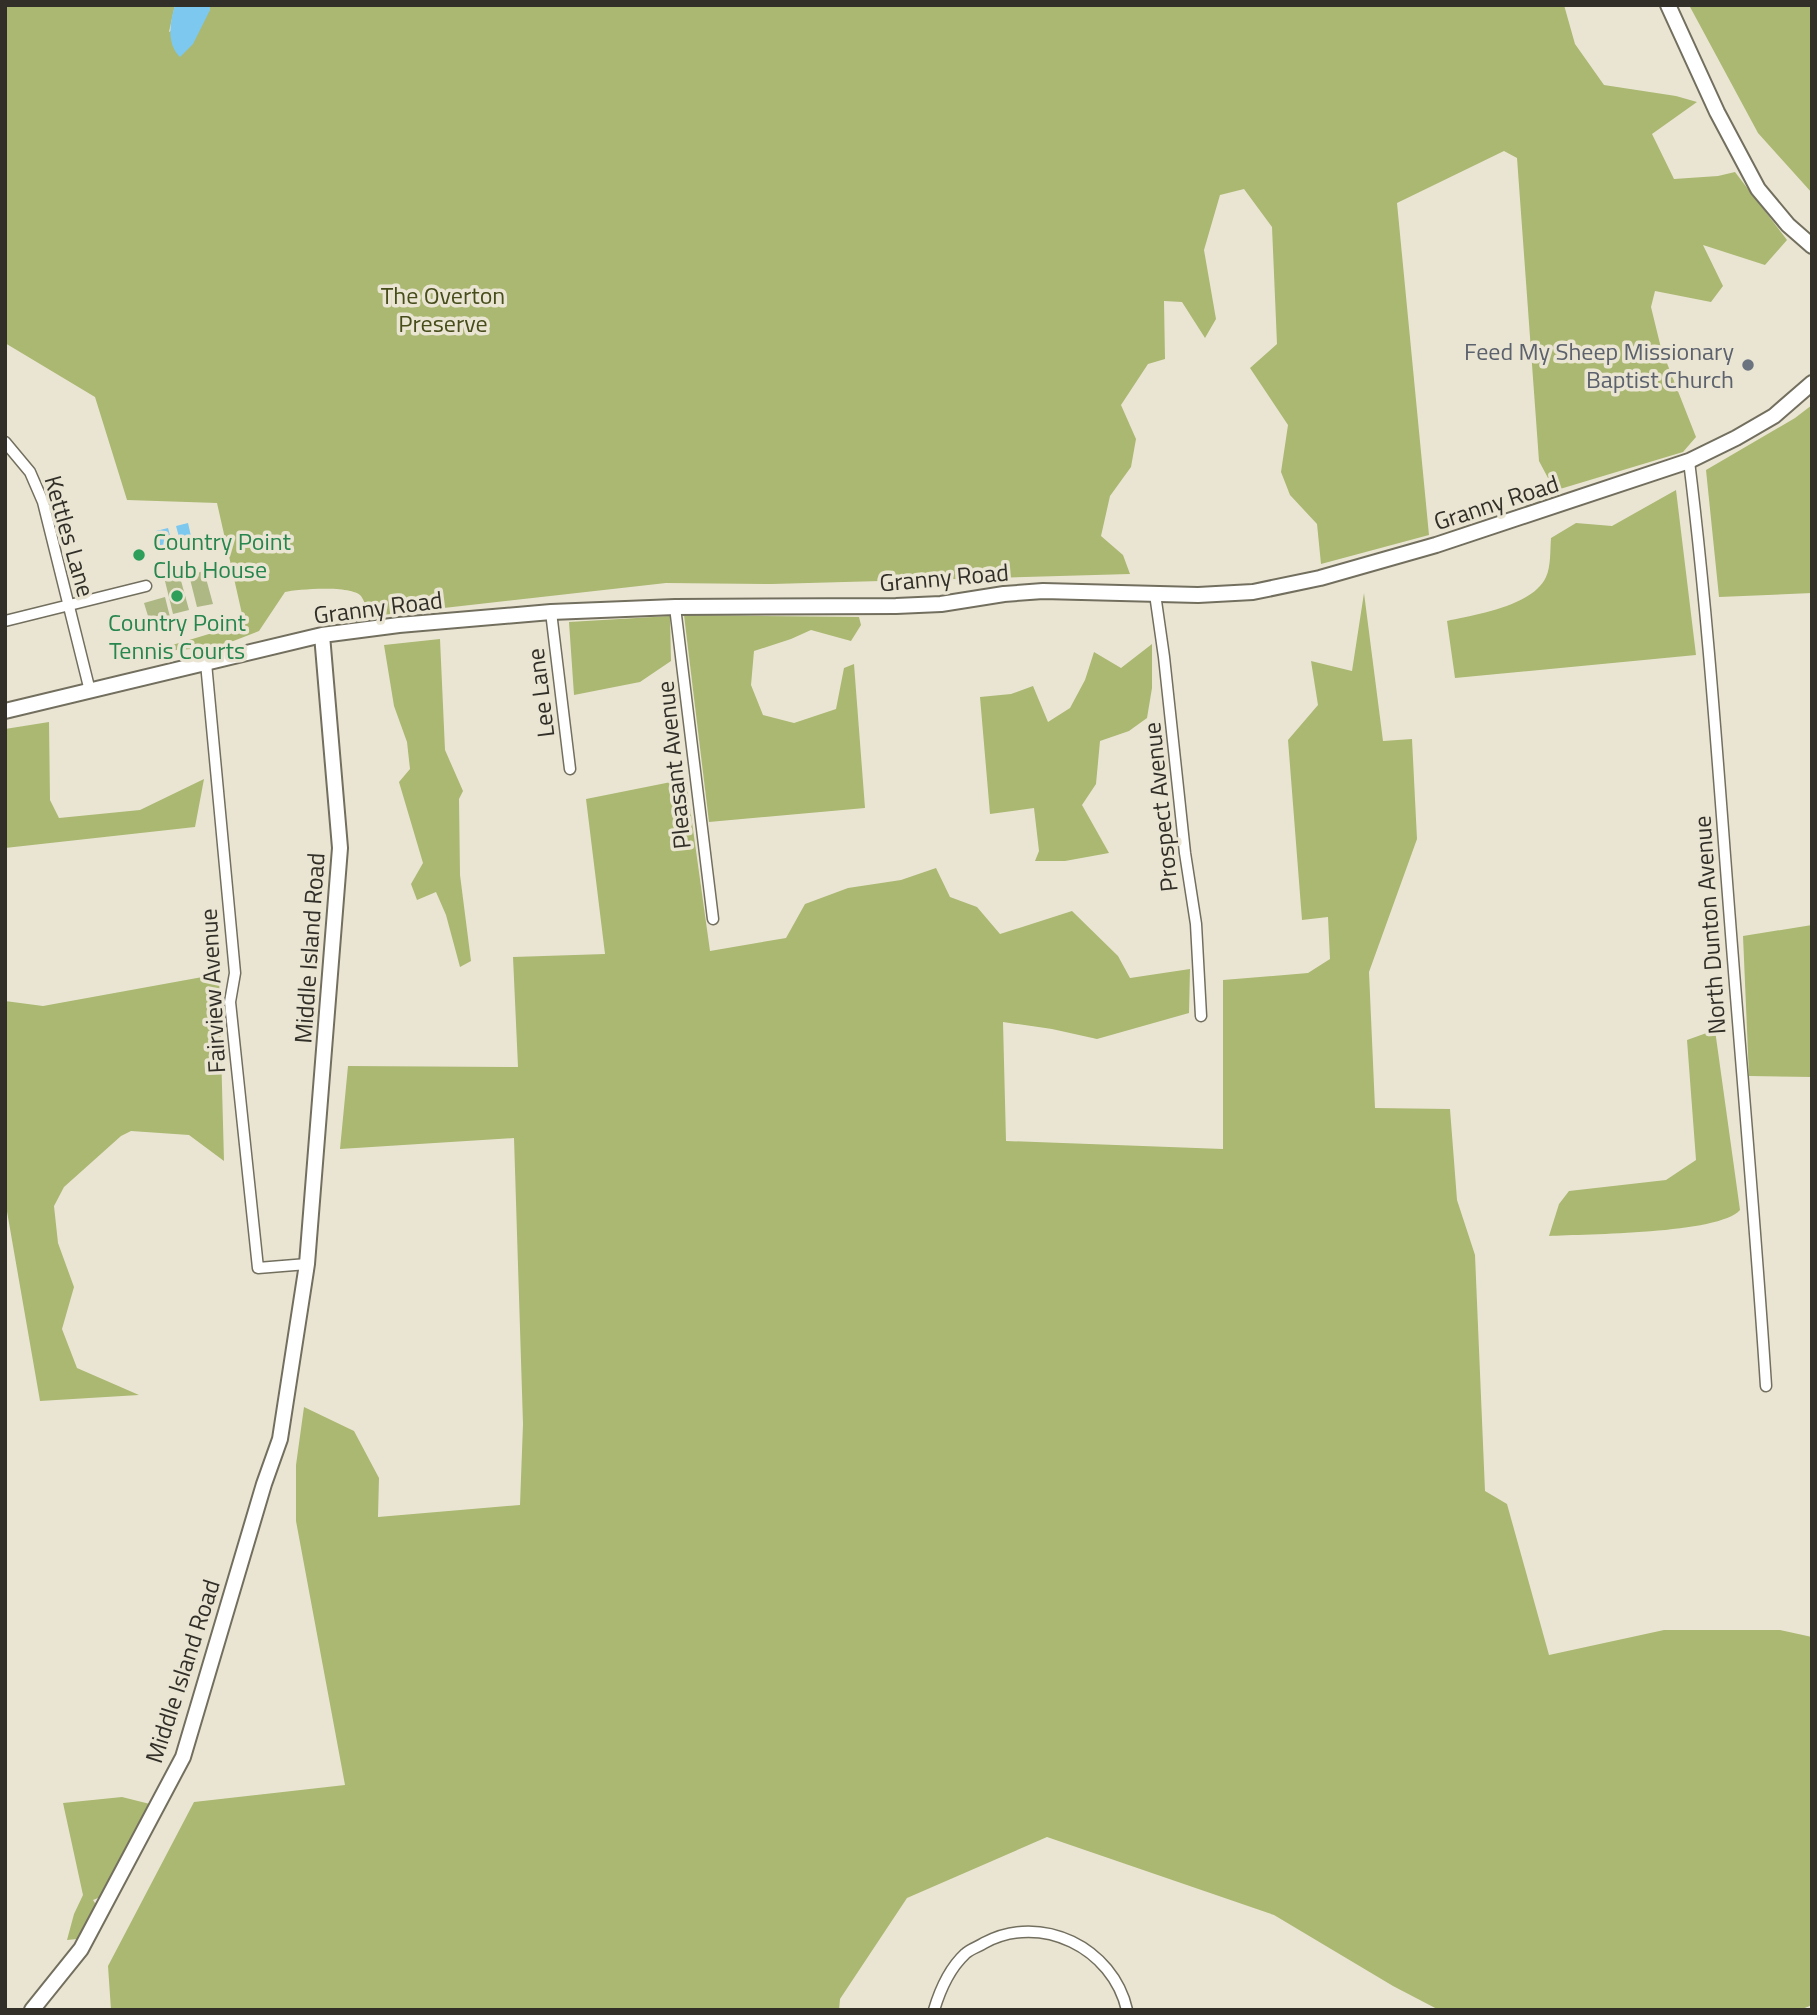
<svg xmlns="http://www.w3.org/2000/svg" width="1817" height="2015" font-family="'Titillium Web',sans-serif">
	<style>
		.green { fill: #aeb884 }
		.forest { fill: #abb872 }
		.water { fill: #7dc8ef }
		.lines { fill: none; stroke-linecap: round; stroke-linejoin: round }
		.street-casing { stroke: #736f5f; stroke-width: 13 }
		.secondary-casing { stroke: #736f5f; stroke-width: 18 }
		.street { stroke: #fff; stroke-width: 10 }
		.secondary { stroke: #fff; stroke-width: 14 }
		.worship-dot { fill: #6b7280; stroke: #eae5d3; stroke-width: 2.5 }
		.leisure-dot { fill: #2e9e5b; stroke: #eae5d3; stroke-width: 2.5 }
		.labels { text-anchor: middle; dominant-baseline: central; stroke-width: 7; stroke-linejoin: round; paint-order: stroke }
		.park-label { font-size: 24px; fill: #464d1a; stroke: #eae5d3 }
		.worship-label { font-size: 24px; fill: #5b616d; stroke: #eae5d3; text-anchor: end }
		.street-label { font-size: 24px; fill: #312f28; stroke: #eae5d3 }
		.leisure-label { font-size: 24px; fill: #27864d; stroke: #eae5d3; text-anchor: start }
	</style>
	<rect width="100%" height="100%" fill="#eae5d3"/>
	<path class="green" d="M 204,571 L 213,604 L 197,607 L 189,575 Z
		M 180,577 L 189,610 L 173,614 L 165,581 Z
		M 165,597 L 172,625 L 152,629 L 144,603 Z"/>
	<path class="forest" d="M 5,5 L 175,5 L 169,32 L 210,10 L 210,5 L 1564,5 L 1575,44 L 1604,85 L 1676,96 L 1697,102 L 1652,134 L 1674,179 L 1718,176 L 1735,172 L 1787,240 L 1765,265 L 1703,245 L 1723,286 L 1711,302 L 1655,291 L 1651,307 L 1661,348 L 1696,437 L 1683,452 L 1560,489 L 1548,478 L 1539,461 L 1517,158 L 1504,151 L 1397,203 L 1429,535 L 1321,564 L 1317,524 L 1290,495 L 1281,472 L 1288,425 L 1250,368 L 1277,344 L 1272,227 L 1244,189 L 1220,195 L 1204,250 L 1216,319 L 1205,338 L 1182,302 L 1164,301 L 1165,359 L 1148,364 L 1121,405 L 1136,439 L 1131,467 L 1110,496 L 1101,536 L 1123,555 L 1130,574 L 772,584 L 666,583 L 382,615 L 368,611 C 366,607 364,600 361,596 C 352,585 298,589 285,592 L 259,631 L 223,645 L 205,648 L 149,652 L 229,628 L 242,614 L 217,503 L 127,500 L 95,397 L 5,343 Z
		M 1689,5 L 1812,5 L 1812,193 L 1758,133 Z
		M 1812,405 L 1812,593 L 1719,597 L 1706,470 L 1795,418 Z
		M 1676,490 L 1696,655 L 1455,678 L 1447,621 C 1475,615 1533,606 1546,577 C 1551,566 1550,550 1551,538 L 1576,523 L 1612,526 Z
		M 1364,593 L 1383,741 L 1412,739 L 1417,839 L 1369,972 L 1375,1108 L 1450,1109 L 1457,1200 L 1475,1255 L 1485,1491 L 1507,1504 L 1549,1655 L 1664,1630 L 1780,1630 L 1812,1637 L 1812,2005 L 1800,2010 L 1439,2010 L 1393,1986 L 1274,1915 L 1047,1837 L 907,1898 L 840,1999 L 839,2010 L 111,2010 L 108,1966 L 194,1802 L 345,1785 L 296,1521 L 296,1465 L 304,1407 L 354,1431 L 379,1478 L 378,1517 L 520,1505 L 523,1424 L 514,1138 L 340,1149 L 348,1066 L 518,1067 L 513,957 L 605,954 L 586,799 L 686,779 L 710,951 L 786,938 L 805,904 L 848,888 L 901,880 L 936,868 L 950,897 L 977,907 L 1000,934 L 1072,911 L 1118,956 L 1130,978 L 1190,969 L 1189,1013 L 1097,1039 L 1052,1029 L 1003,1022 L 1006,1141 L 1223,1149 L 1223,980 L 1308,973 L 1330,959 L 1328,917 L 1302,920 L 1288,740 L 1318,705 L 1311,661 L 1352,671 Z
		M 684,615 L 859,617 L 861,625 L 851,641 L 811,630 L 791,639 L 754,651 L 751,685 L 763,715 L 794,723 L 836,709 L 844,668 L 854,664 L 865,808 L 709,822 Z
		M 670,616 L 671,661 L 640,682 L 574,695 L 569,622 Z
		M 440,639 L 445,750 L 463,791 L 459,799 L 460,875 L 471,961 L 460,967 L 446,915 L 436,892 L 417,900 L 411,884 L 423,863 L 399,782 L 410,769 L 407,742 L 394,706 L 384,645 Z
		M 1152,644 L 1152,688 L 1147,718 L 1129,731 L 1100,741 L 1096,784 L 1082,805 L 1109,853 L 1065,861 L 1035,861 L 1039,851 L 1034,808 L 990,814 L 980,697 L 1011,694 L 1033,686 L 1048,722 L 1070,708 L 1085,680 L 1094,652 L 1121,668 Z
		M 49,722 L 50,800 L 59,818 L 140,810 L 204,779 L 195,827 L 5,848 L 5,729 Z
		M 1812,925 L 1812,1077 L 1749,1076 L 1743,936 Z
		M 219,974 L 224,1161 L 189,1135 L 131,1131 L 121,1136 L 64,1187 L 54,1206 L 58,1243 L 74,1287 L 62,1329 L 77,1368 L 139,1395 L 40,1401 L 5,1200 L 5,1001 L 43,1006 Z
		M 1715,1030 L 1740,1210 C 1719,1234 1586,1234 1549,1236 L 1559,1204 L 1569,1191 L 1666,1180 L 1696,1160 L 1687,1040 Z
		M 122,1797 L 150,1804 L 103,1896 L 93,1900 L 97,1906 L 77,1939 L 67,1940 L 74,1914 L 83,1895 L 63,1803 Z"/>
	<path class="water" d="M 175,5 L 210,5 L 210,10 L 193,44 L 180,57 C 166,43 170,22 175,5 Z
		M 188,523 L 193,545 L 182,548 L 176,526 Z
		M 168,528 L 174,550 L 162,553 L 156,531 Z"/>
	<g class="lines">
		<defs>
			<path id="street" d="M 5,442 L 30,472 L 43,502 L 90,691
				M 1689,461 C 1708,614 1718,767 1730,921 C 1742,1076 1756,1231 1766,1386
				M 1155,594 L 1164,657 L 1185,853 L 1196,924 L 1201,1016
				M 675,607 L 713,919
				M 551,612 L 570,769
				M 5,621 L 146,586
				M 206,663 L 235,973 L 230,1002 L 258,1268 L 307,1264
				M 934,2010 C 940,1990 950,1968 965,1954 C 970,1949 978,1947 984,1943 C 1041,1912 1113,1948 1127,2010"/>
			<path id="secondary" d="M 1668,5 L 1717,112 L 1758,189 L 1788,225 L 1812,246
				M 5,711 L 322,635 L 399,625 L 551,612 L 675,607 L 896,606 L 941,604 L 1004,594 L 1043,591 L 1198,595 L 1253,592 L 1320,578 L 1436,545 L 1689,461 L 1736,438 L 1774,416 L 1812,383
				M 32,2010 L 81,1949 L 183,1757 L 264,1484 L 280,1439 L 307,1264 L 340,848 L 322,635"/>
		</defs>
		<use href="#street" class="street-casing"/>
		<use href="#secondary" class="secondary-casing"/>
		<use href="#street" class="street"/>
		<use href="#secondary" class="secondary"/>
	</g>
	<circle class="worship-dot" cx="1748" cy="365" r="7"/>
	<g class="leisure-dot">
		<circle cx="139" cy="555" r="7"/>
		<circle cx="177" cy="596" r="7"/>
	</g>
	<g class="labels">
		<g class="park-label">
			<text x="443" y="295">The Overton<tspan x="443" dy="28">Preserve</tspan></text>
		</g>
		<g class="worship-label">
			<text x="1734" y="351">Feed My Sheep Missionary<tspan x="1734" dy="28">Baptist Church</tspan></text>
		</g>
		<g class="street-label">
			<text transform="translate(1496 502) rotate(-18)">Granny Road</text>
			<text transform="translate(70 536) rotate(74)">Kettles Lane</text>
			<text transform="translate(944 577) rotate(-5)">Granny Road</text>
			<text transform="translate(378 607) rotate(-7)">Granny Road</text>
			<text transform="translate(540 693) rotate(-97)">Lee Lane</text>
			<text transform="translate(673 765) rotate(-96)">Pleasant Avenue</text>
			<text transform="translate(1160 807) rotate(-96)">Prospect Avenue</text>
			<text transform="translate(1709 925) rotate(-94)">North Dunton Avenue</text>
			<text transform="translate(309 948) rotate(-86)">Middle Island Road</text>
			<text transform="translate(212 991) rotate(-93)">Fairview Avenue</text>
			<text transform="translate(182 1671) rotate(-72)">Middle Island Road</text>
		</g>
		<g class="leisure-label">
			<text x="153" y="541">Country Point<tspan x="153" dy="28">Club House</tspan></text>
			<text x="177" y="622" text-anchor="middle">Country Point<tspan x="177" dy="28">Tennis Courts</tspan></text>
		</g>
	</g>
	<rect width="1817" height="2015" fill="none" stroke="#312f28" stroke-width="14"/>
</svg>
